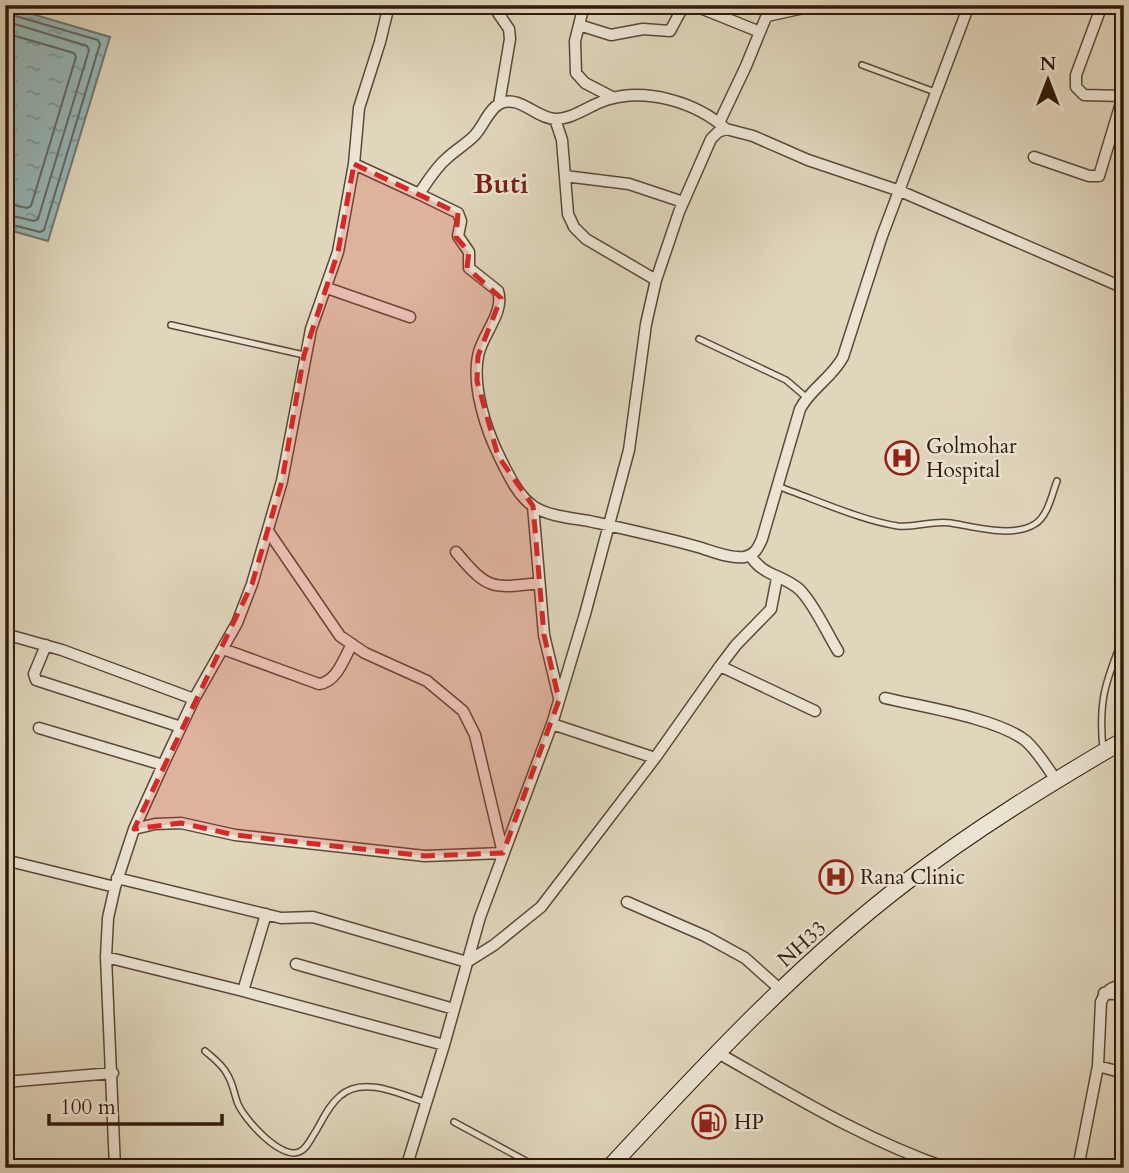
<svg xmlns="http://www.w3.org/2000/svg" width="1129" height="1173" font-family="Cardo,serif">
	<style>
		.water { fill: url(#water-ripples); stroke: #6d7873; stroke-width: 2 }
		.lines { fill: none; stroke-linecap: round; stroke-linejoin: round }
		.shore { stroke: #636862; stroke-width: 2 }
		.lane-casing { stroke: #5c4837; stroke-width: 8 }
		.street-casing { stroke: #5c4837; stroke-width: 13 }
		.secondary-casing { stroke: #30190b; stroke-width: 18 }
		.lane { stroke: #ebe4d3; stroke-width: 5 }
		.street { stroke: #ebe4d3; stroke-width: 10 }
		.secondary { stroke: #ebe4d3; stroke-width: 16 }
		.marked { fill: #d62828; fill-opacity: 0.2; stroke: #d62828; stroke-width: 5; stroke-dasharray: 14 9; stroke-linejoin: round }
		.labels { text-anchor: middle; dominant-baseline: central; stroke-width: 5; stroke-linejoin: round; paint-order: stroke }
		.poi-label { font-size: 21px; fill: #30190b; stroke: #ebe4d3; text-anchor: start }
		.street-label { font-size: 21px; fill: #30190b; stroke: #ebe4d3 }
		.district-label { font-size: 28px; font-weight: bold; fill: #7a1f14; stroke: #ebe4d3 }
	</style>
	<defs>
		<pattern id="water-ripples" width="26" height="14" patternUnits="userSpaceOnUse" patternTransform="scale(1.75)"><rect width="26" height="14" fill="#96b7b8"/><path d="M2 4q2-2 4 0t4 0M15 11q2-2 4 0t4 0" fill="none" stroke="#7b9494"/></pattern>
	</defs>
	<rect width="100%" height="100%" fill="#e0d6bc"/>
	<filter id="stains"><feTurbulence type="fractalNoise" baseFrequency=".00286" numOctaves="4"/><feColorMatrix values="0 0 0 0 .2 0 0 0 0 .09 0 0 0 0 .02 0 0 0 .5 -.17"/></filter>
	<radialGradient id="worn" r=".72"><stop offset=".6" stop-color="#630" stop-opacity="0"/><stop offset="1" stop-color="#630" stop-opacity=".3"/></radialGradient>
	<path class="water" d="M 5,6 L 110,37 L 48,241 L 5,229 Z"/>
	<g class="lines">
		<path class="shore" d="M 5,21 L 87,46 L 89,50 L 38,219 L 34,221 L 5,214
			M 5,33 L 74,53 L 76,57 L 31,206 L 27,208 L 5,203
			M 5,223 L 40,232 L 44,230 L 100,44 L 98,40 L 12,15 L 7,11 L 7,5"/>
		<defs>
			<path id="lane" d="M 862,65 L 935,92
				M 171,325 L 304,355
				M 699,339 L 786,380 L 806,397
				M 777,486 C 812,498 862,521 898,526 C 916,528 933,520 951,523 C 975,527 1013,538 1035,524 C 1048,516 1052,494 1057,481
				M 1103,749 C 1098,699 1106,681 1124,635
				M 205,1051 C 213,1058 222,1064 227,1074 C 233,1083 234,1094 238,1104 C 245,1120 280,1159 299,1152 C 307,1149 311,1138 316,1131 C 323,1119 329,1105 340,1096 C 363,1075 402,1095 427,1103
				M 454,1122 L 539,1168"/>
			<path id="street" d="M 584,5 L 575,41 L 576,73 L 585,83 L 614,98
				M 693,5 L 760,32
				M 1102,5 L 1076,75 L 1076,87 L 1084,95 L 1123,96
				M 494,7 L 509,29 L 510,39 L 499,104
				M 767,16 L 799,9 L 806,5
				M 579,25 L 611,35 L 643,29 L 670,31 L 684,5
				M 555,119 L 562,140 L 568,214 L 574,227 L 586,239 L 656,280
				M 719,123 L 746,66 L 771,5
				M 1034,157 L 1089,176 L 1099,176 L 1124,93
				M 354,164 L 419,194 C 427,182 435,169 445,160 C 454,151 465,145 474,136 C 483,127 489,108 501,103 C 520,95 537,119 556,119 C 573,119 590,105 606,100 C 645,87 696,102 726,129
				M 565,176 L 629,184 L 683,202
				M 419,194 L 458,213 L 461,221 L 458,236 L 469,252 L 469,268 L 498,291 C 505,313 482,334 478,356 C 472,387 486,430 500,458 C 508,474 518,496 533,506 C 547,516 572,518 589,521 C 625,529 662,537 698,547 C 712,551 730,559 744,557 C 755,555 758,548 762,539 L 800,409 C 811,388 832,378 843,357 L 882,236 L 969,5
				M 327,288 L 410,317
				M 533,506 L 544,635 L 559,698
				M 456,552 C 487,589 491,589 539,583
				M 750,555 C 762,576 784,575 800,590 C 814,604 827,633 838,651
				M 5,634 L 62,650 L 194,699
				M 46,645 L 34,674 L 36,680 L 181,727
				M 223,649 L 319,684 C 337,682 344,658 352,644
				M 720,666 L 815,711
				M 885,698 C 922,707 997,718 1026,741 C 1038,752 1047,767 1056,780
				M 552,724 L 655,758
				M 39,728 L 163,765
				M 134,829 L 155,824 L 181,823 L 235,835 L 425,856 L 503,853 L 475,735 L 463,711 L 427,681 L 365,653 L 340,636 L 268,531
				M 5,860 L 115,887
				M 117,878 L 281,918 L 313,917 L 467,962 L 494,945 L 541,907 L 655,758 L 720,666 L 736,645 L 771,609 L 777,578
				M 627,902 L 705,936 L 745,958 L 782,991
				M 106,957 L 243,991 L 444,1045
				M 296,964 L 454,1009
				M 243,991 L 266,914
				M 1104,993 L 1124,995
				M 718,1053 C 792,1095 865,1140 947,1168
				M 1098,1066 L 1124,1073
				M 5,1082 L 113,1073
				M 115,1168 L 106,957 L 108,918 L 115,887 L 134,829 L 163,765 L 194,699 L 237,623 L 252,584 L 282,481 L 311,329 L 338,252 L 354,164 L 359,108 L 380,42 L 389,5
				M 406,1168 L 444,1045 L 480,917 L 552,724 L 585,614 L 629,450 L 646,324 L 656,280 L 679,212 L 711,139 L 718,132 L 726,129 L 753,136 L 808,160 L 900,191 L 1124,288
				M 1078,1168 L 1098,1066 L 1101,1002 C 1106,990 1112,987 1124,984"/>
			<path id="secondary" d="M 609,1168 C 702,1068 797,965 906,882 C 975,829 1049,784 1124,740"/>
		</defs>
		<use href="#lane" class="lane-casing"/>
		<use href="#street" class="street-casing"/>
		<use href="#secondary" class="secondary-casing"/>
		<use href="#lane" class="lane"/>
		<use href="#street" class="street"/>
		<use href="#secondary" class="secondary"/>
	</g>
	<path class="marked" d="M 354,164 L 458,213 L 456,237 L 469,252 L 467,268 L 501,298 L 478,356 L 477,381 L 498,456 L 533,506 L 544,635 L 559,700 L 503,853 L 425,856 L 235,835 L 181,823 L 134,829 L 252,584 L 282,481 L 304,355 L 338,252 Z"/>
	<defs>
		<symbol id="hospital-ring" viewBox="-11 -11 22 22"><circle r="9.5" fill="#ebe4d3" stroke="#8f2418" stroke-width="1.5"/><path d="M-5-5h3v3.5h4V-5h3V5h-3V1.5h-4V5h-3Z" fill="#8f2418"/></symbol>
		<symbol id="fuel-ring" viewBox="-11 -11 22 22"><circle r="9.5" fill="#ebe4d3" stroke="#8f2418" stroke-width="1.5"/><path d="M-5.5-6h7V0h2V4h1.3V-2.5L3-4.5l.8-.8L6-3V5H2.5V1h-1V6h-7ZM-4.2-4.7v3.2H.2V-4.7Z" fill="#8f2418"/></symbol>
	</defs>
	<g fill-rule="evenodd">
		<use href="#hospital-ring" x="883" y="439" width="38" height="38"/>
		<use href="#hospital-ring" x="817" y="858" width="38" height="38"/>
		<use href="#fuel-ring" x="690" y="1103" width="38" height="38"/>
	</g>
	<g class="labels">
		<g class="poi-label">
			<text x="926" y="446">Golmohar<tspan x="926" dy="24">Hospital</tspan></text>
			<text x="860" y="877">Rana Clinic</text>
			<text x="734" y="1122">HP</text>
		</g>
		<g class="street-label">
			<text transform="translate(802 944) rotate(-42)">NH33</text>
		</g>
		<g class="district-label">
			<text x="501" y="184">Buti</text>
		</g>
	</g>
	<rect width="1129" height="1173" fill="none" stroke="#e0d6bc" stroke-width="28"/>
	<rect x="7" y="7" width="1115" height="1159" fill="none" stroke="#30190b" stroke-width="3.5"/>
	<rect x="14" y="14" width="1101" height="1145" fill="none" stroke="#30190b" stroke-width="2"/>
	<g transform="translate(1048 80)" stroke="#ebe4d3" stroke-width="5" paint-order="stroke">
	<path d="M0-5L12 26L0 18L-12 26Z" fill="#30190b"/>
	<text y="-10" font-size="19" font-weight="bold" text-anchor="middle" fill="#30190b">N</text>
	</g>
	<path d="M49 1114v10h173v-10" fill="none" stroke="#30190b" stroke-width="3.5"/>
	<text x="60" y="1114" font-size="21" fill="#30190b" stroke="#ebe4d3" stroke-width="5" paint-order="stroke">100 m</text>
	<rect width="100%" height="100%" filter="url(#stains)"/>
	<rect width="100%" height="100%" fill="url(#worn)"/>
</svg>
